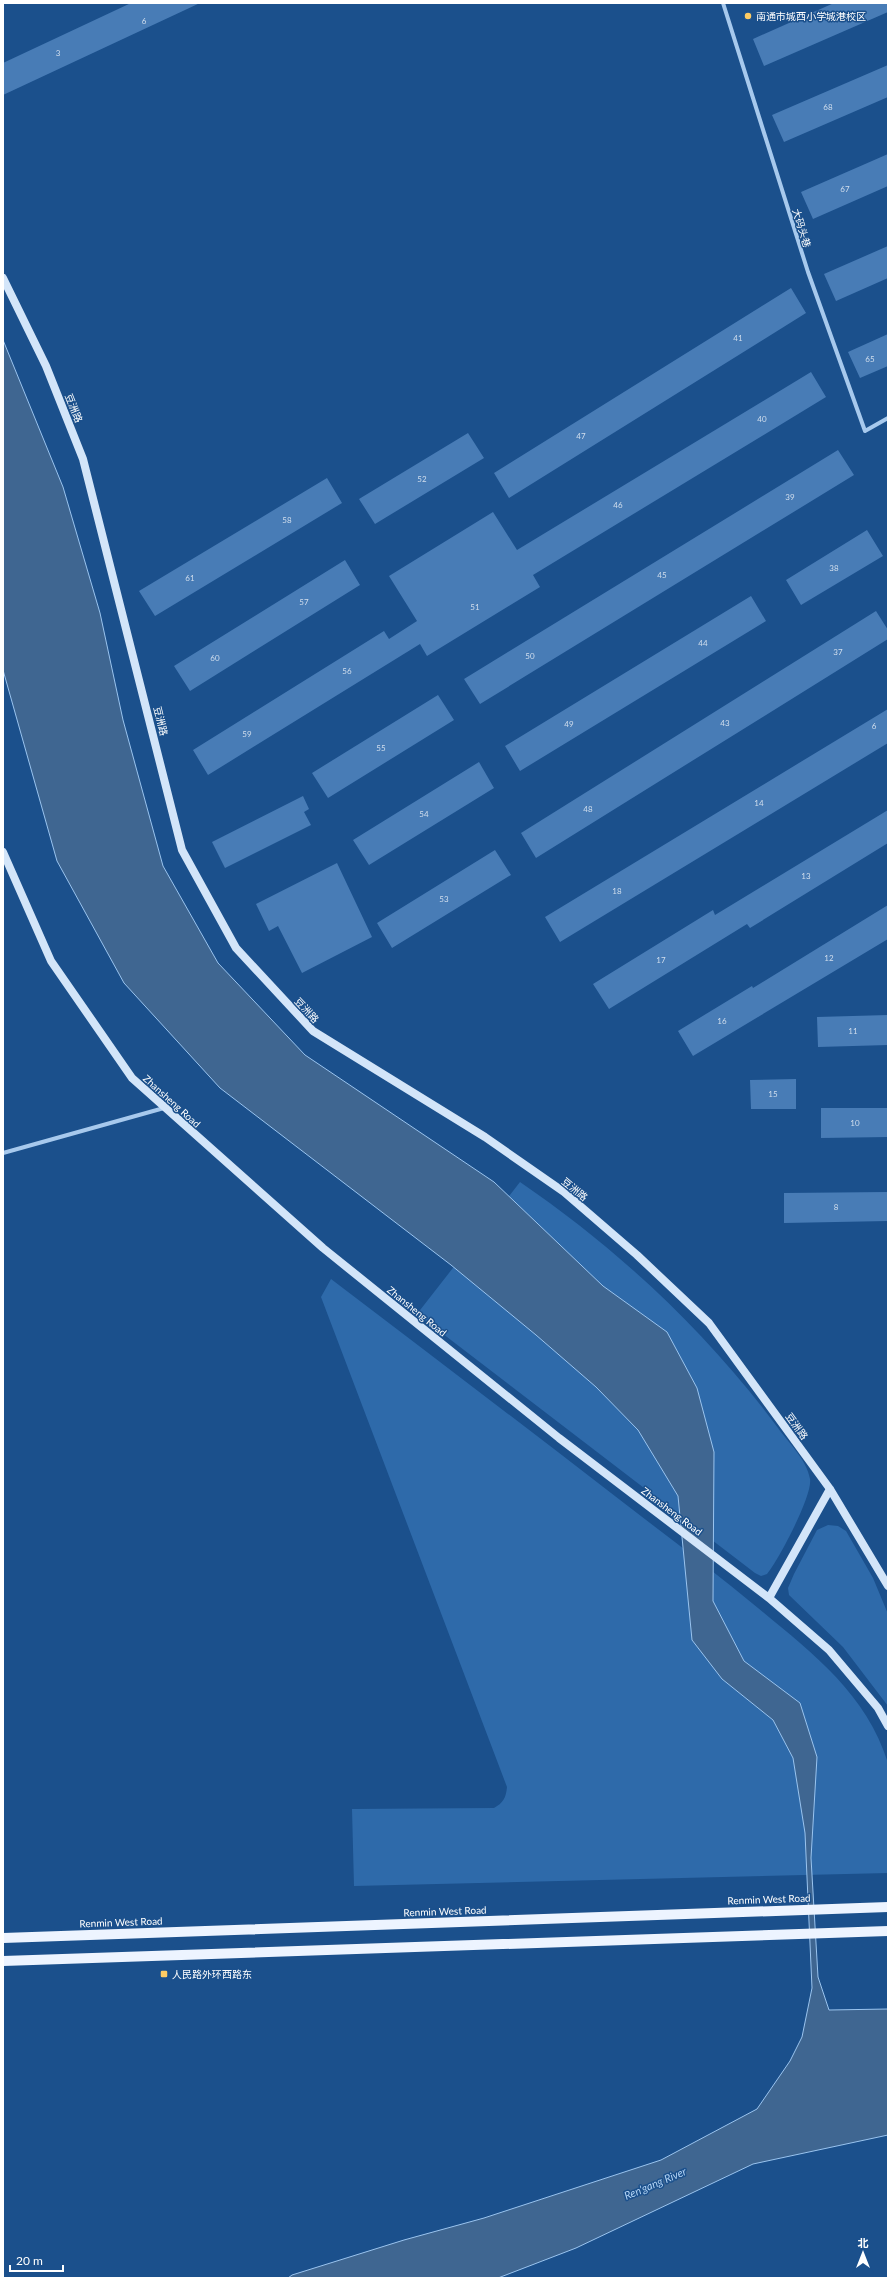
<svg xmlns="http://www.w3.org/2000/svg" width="891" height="2281" font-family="Lato,'Noto Sans SC',sans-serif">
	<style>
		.green { fill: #2e6aaa }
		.water { fill: #3f6691; stroke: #9ac4ef }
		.building { fill: #487cb6 }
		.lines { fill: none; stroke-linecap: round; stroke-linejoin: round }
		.street { stroke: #a7c9ed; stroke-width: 4 }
		.secondary { stroke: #d3e5f9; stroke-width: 8 }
		.primary { stroke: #edf4ff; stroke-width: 10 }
		.poi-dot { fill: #fecc64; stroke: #1b508c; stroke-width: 1.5 }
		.labels { text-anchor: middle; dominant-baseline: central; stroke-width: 3; stroke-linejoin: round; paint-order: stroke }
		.number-label { font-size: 8px; fill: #d1deed }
		.poi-label { font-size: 10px; fill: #fff; stroke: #1b508c; text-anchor: start }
		.street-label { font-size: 10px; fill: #fff; stroke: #1b508c }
		.water-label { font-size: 11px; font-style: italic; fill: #b2d3f4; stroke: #1b508c }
	</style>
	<rect width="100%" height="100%" fill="#1b508c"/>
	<path class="green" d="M 520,1182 C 618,1249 707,1332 778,1428 C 788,1442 807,1460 810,1479 C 813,1495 778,1561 767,1574 L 761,1576 L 755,1573 L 417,1314 Z
		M 331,1279 C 424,1350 518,1421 611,1493 C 660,1531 710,1568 758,1608 C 812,1653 866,1693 888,1763 L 888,1873 L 354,1886 L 352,1809 L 494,1808 C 503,1803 506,1798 507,1787 L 321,1297 Z
		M 828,1525 L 838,1526 L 846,1531 L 873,1578 L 888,1614 L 888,1706 L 843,1647 L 789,1595 L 788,1588 L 794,1574 L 817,1530 Z"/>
	<path class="water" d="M 3,340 L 63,487 L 100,613 L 123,720 L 163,866 L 218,963 L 305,1055 L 494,1182 L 603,1286 L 667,1332 L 697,1388 L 714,1452 L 713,1601 L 744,1661 L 800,1703 L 817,1757 L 811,1858 L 818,1977 L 829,2010 L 888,2009 L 888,2135 L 753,2164 L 576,2248 L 498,2278 L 288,2278 L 292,2275 L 404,2240 L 484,2218 L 661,2160 L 757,2109 L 790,2061 L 802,2037 L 812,1988 L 805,1833 L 793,1758 L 773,1720 L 722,1679 L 692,1640 L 678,1496 L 638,1430 L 596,1387 L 536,1335 L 451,1265 L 220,1088 L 124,983 L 57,861 L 3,670 Z"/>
	<path class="building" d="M 131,3 L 200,3 L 3,95 L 3,63 Z
		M 834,3 L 888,3 L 888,12 L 764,66 L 753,39 Z
		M 888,65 L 888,97 L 784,142 L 772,115 Z
		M 888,154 L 888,186 L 813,219 L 801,192 Z
		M 888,246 L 888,278 L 836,301 L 824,274 Z
		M 791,288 L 806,313 L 509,498 L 494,473 Z
		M 888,334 L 888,366 L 860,378 L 848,352 Z
		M 811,372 L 826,397 L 533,575 L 540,587 L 427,656 L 420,644 L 208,775 L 193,750 L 384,631 L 389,639 L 417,621 L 389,576 L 493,512 L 517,550 Z
		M 468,433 L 484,458 L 375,524 L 359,499 Z
		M 838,450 L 854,475 L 480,704 L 464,679 Z
		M 327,478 L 342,503 L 155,616 L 139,591 Z
		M 867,530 L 883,556 L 801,605 L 786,580 Z
		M 345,560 L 360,585 L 190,691 L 174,666 Z
		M 751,596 L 766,621 L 520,771 L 505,746 Z
		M 876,611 L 888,630 L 888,639 L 536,858 L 521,833 Z
		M 438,695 L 454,720 L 328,798 L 312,773 Z
		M 888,709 L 888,743 L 560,942 L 545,917 Z
		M 479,762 L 494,788 L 369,865 L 353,840 Z
		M 303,796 L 309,809 L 304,812 L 311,825 L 225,868 L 212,842 Z
		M 888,810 L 888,843 L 750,928 L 747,924 L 609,1009 L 593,984 L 713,910 L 715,915 Z
		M 495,850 L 511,875 L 392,948 L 377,923 Z
		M 337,863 L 372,937 L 302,973 L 278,926 L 269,931 L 256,904 Z
		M 888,905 L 888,939 L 693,1056 L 678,1031 L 752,986 L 753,988 Z
		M 888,1015 L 888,1045 L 818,1047 L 817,1017 Z
		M 796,1079 L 796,1109 L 751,1109 L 750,1080 Z
		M 821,1108 L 888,1108 L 888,1137 L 821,1138 Z
		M 888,1192 L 888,1221 L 784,1223 L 784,1193 Z"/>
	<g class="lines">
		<path class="street" d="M 723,3 L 808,272 L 865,431 L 888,418
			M 3,1153 L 164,1108"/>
		<path class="secondary" d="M 3,278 L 46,366 L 83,459 L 182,850 L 236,948 L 313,1031 L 485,1137 L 564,1192 L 637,1255 L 709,1323 L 830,1489 L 888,1586
			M 3,852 L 51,961 L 132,1078 L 323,1248 L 559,1438 L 769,1598 L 829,1650 L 878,1708 L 888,1726
			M 769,1598 L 830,1489"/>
		<path class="primary" d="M 3,1938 L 888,1907
			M 3,1961 L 888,1931"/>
	</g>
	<g class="poi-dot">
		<circle cx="748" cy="16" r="4"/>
		<rect x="160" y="1970" width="8" height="8" rx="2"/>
	</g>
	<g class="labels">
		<g class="number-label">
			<text x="144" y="21">6</text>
			<text x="58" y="53">3</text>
			<text x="828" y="107">68</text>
			<text x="845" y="189">67</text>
			<text x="738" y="338">41</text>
			<text x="870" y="359">65</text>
			<text x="762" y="419">40</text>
			<text x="581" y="436">47</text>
			<text x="422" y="479">52</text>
			<text x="790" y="497">39</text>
			<text x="618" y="505">46</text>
			<text x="287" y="520">58</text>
			<text x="834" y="568">38</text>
			<text x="662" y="575">45</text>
			<text x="190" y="578">61</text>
			<text x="304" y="602">57</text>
			<text x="475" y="607">51</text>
			<text x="703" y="643">44</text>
			<text x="838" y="652">37</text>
			<text x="530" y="656">50</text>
			<text x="215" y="658">60</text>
			<text x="347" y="671">56</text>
			<text x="725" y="723">43</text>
			<text x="569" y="724">49</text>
			<text x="874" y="726">6</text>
			<text x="247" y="734">59</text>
			<text x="381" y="748">55</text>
			<text x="759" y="803">14</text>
			<text x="588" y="809">48</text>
			<text x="424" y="814">54</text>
			<text x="806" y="876">13</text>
			<text x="617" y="891">18</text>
			<text x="444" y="899">53</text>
			<text x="829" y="958">12</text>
			<text x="661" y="960">17</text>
			<text x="722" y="1021">16</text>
			<text x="853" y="1031">11</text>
			<text x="773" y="1094">15</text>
			<text x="855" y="1123">10</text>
			<text x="836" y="1207">8</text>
		</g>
		<g class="poi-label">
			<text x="756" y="16">南通市城西小学城港校区</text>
			<text x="172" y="1974">人民路外环西路东</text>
		</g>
		<g class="street-label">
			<text transform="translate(802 228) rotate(73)">大码头巷</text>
			<text transform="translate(74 408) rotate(68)">豆洲路</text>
			<text transform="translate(161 721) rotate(76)">豆洲路</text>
			<text transform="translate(307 1010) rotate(47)">豆洲路</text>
			<text transform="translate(172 1101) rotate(42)">Zhansheng Road</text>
			<text transform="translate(575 1189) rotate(39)">豆洲路</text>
			<text transform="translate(417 1311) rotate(39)">Zhansheng Road</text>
			<text transform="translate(797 1426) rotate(54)">豆洲路</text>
			<text transform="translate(672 1511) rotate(37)">Zhansheng Road</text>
			<text transform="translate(769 1899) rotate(-2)">Renmin West Road</text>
			<text transform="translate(445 1911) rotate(-2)">Renmin West Road</text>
			<text transform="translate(121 1922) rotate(-2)">Renmin West Road</text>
		</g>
		<g class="water-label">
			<text transform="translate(655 2183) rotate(-23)">Ren'gang River</text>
		</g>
	</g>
	<rect width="891" height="2281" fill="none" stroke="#ffffff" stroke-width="8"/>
	<g transform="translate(863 2253)" stroke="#1b508c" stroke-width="3" paint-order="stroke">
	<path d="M0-3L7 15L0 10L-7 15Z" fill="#ffffff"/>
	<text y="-6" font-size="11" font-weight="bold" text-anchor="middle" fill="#ffffff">北</text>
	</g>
	<path d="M10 2265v6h53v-6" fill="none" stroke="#ffffff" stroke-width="2"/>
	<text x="16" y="2265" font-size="12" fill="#ffffff" stroke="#1b508c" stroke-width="3" paint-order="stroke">20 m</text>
</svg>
